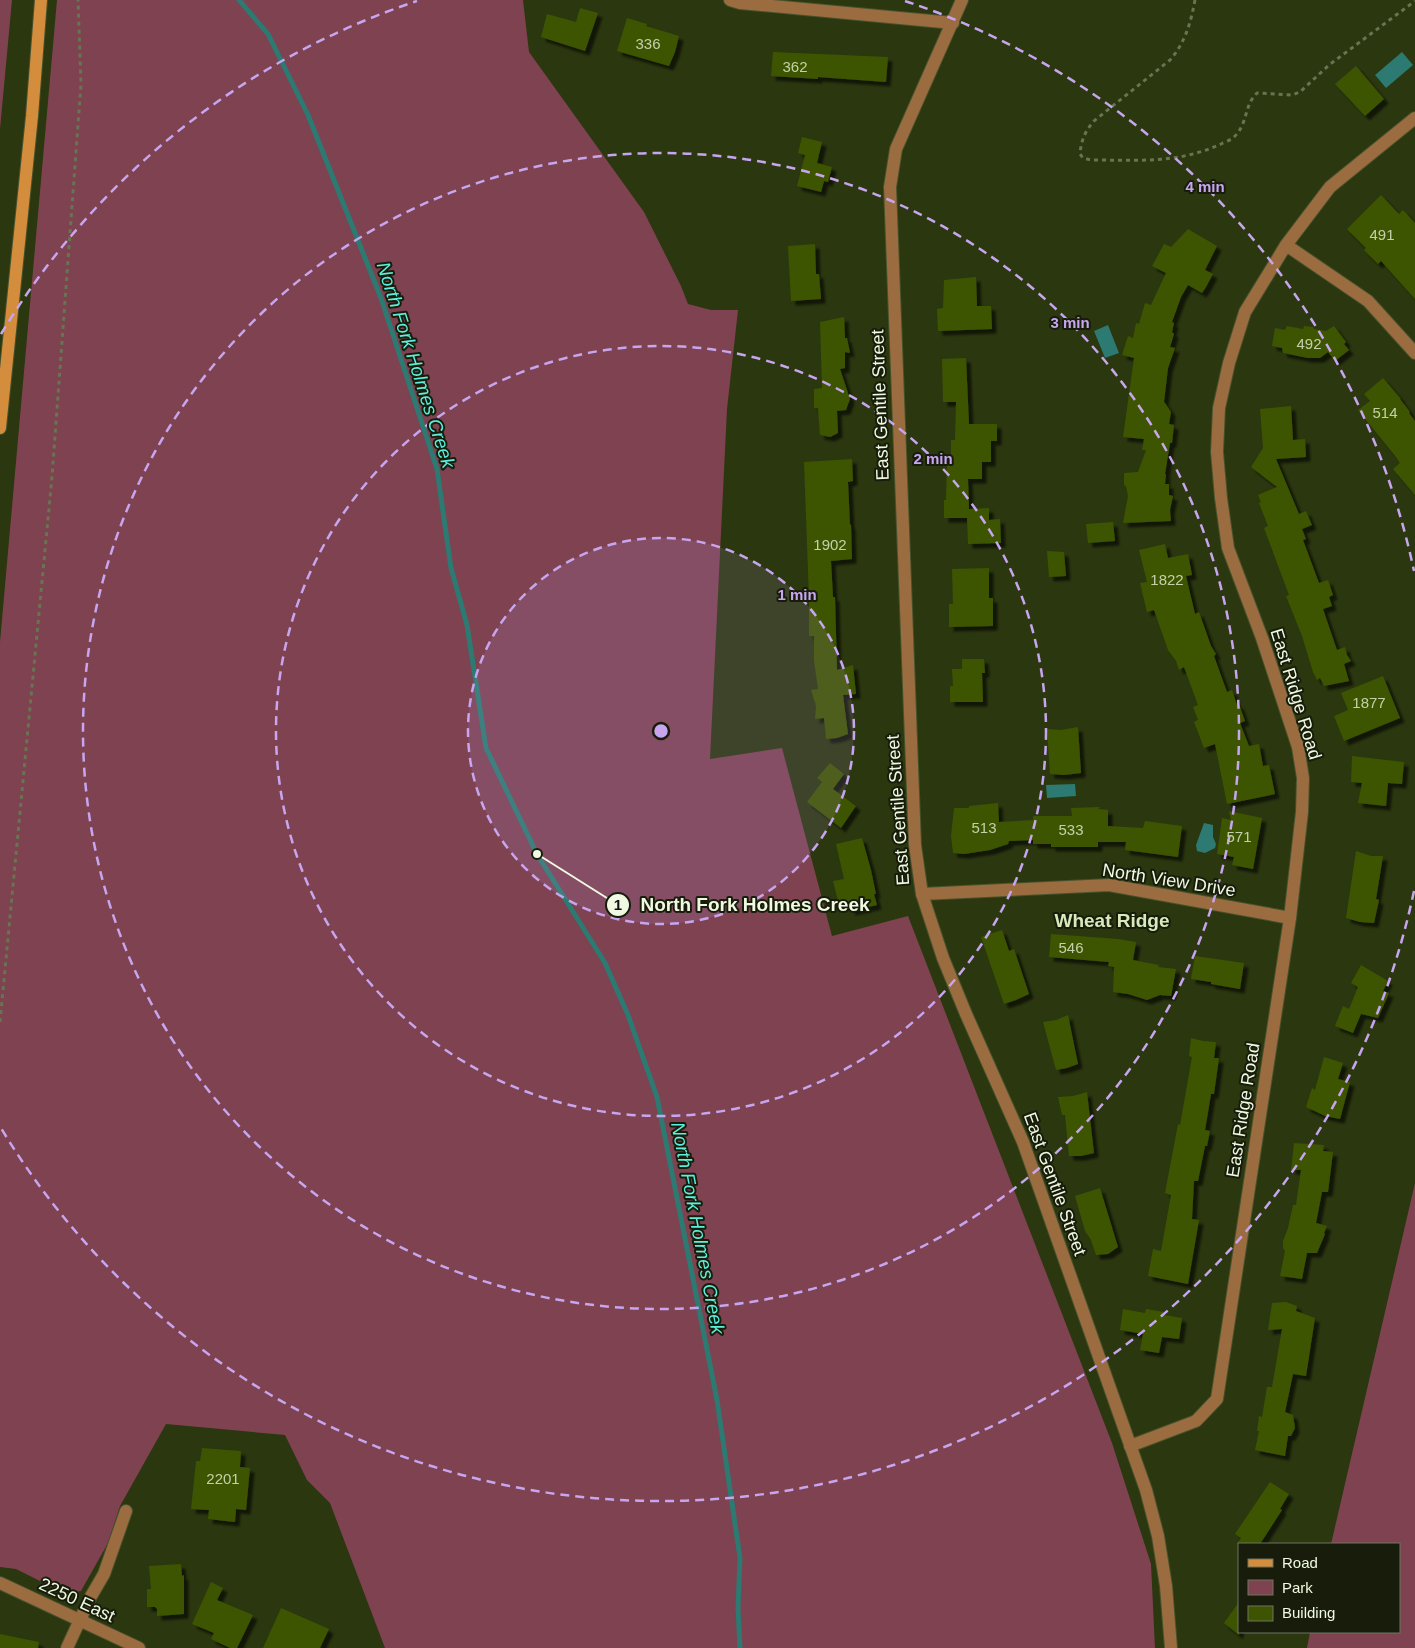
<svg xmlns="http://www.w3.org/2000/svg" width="1415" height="1648" font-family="Helvetica,sans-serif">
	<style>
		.green { fill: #7e4251 }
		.water { fill: #2c7a71 }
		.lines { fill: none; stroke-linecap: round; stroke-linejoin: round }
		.stream { stroke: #2c7a71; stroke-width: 5 }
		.building { fill: #3e5401; filter: url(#shadow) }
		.minor-casing { stroke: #47522d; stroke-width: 14 }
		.tertiary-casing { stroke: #47522d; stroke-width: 14 }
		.secondary-casing { stroke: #47522d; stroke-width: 14 }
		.path { stroke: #697451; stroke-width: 3; stroke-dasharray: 4 4; stroke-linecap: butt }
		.minor { stroke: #9a6c3f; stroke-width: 12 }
		.tertiary { stroke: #9a6c3f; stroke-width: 12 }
		.secondary { stroke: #d48c3d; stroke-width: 12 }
		.ring { fill: none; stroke: #c7a6ef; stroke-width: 2.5; stroke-dasharray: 9 6 }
		.labels { text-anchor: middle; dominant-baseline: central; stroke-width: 4; stroke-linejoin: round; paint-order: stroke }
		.number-label { font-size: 15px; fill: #c4d0aa }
		.street-label { font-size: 18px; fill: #f0f9e2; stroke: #171c0b }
		.water-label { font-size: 19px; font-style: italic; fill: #5ceede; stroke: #171c0b }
		.neighbourhood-label { font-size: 19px; font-weight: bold; fill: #d8eabc; stroke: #171c0b }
		.centre { fill: #c7a6ef; stroke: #171c0b; stroke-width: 2.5 }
		.ring-label { font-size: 15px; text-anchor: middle; font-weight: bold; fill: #c7a6ef; stroke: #171c0b; stroke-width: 4; stroke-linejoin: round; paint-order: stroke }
		.leader { fill: none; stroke: #f0f9e2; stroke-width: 2 }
		.callout-dot { fill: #f0f9e2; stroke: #171c0b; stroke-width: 2 }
		.mark-label { font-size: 15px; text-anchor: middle; font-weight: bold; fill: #111 }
		.callout-label { font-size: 19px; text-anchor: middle; font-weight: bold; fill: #f0f9e2; stroke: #171c0b; stroke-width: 4; stroke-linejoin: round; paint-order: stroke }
	</style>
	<defs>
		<filter id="shadow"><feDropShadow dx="4.5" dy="4.5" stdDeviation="1" flood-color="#0009"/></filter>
	</defs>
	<rect width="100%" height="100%" fill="#2b370f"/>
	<path class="green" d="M 0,0 L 12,0 L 0,129 Z
		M 57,0 L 523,0 L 529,52 L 644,212 L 681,286 L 688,304 L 711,310 L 738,310 L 727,409 L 710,759 L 782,748 L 832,936 L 908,916 L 1112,1443 L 1151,1564 L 1155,1648 L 385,1648 L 330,1503 L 307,1480 L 285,1435 L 166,1424 L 120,1506 L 108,1543 L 81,1591 L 66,1594 L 16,1569 L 0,1567 L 0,642 Z
		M 1415,1183 L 1415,1648 L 1307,1648 L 1310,1632 L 1399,1632 L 1399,1544 L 1331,1544 Z"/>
	<path class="water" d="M 1402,52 L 1413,65 L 1386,88 L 1375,75 Z
		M 1108,325 L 1119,353 L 1105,358 L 1094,331 Z
		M 1075,784 L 1076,796 L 1047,798 L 1046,785 Z
		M 1204,823 L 1213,825 L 1213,837 L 1216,844 L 1215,848 L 1205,853 L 1197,851 L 1196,845 Z"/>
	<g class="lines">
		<path class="stream" d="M 239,0 L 268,34 L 308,115 L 381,298 L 437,469 L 451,568 L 467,625 L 486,748 L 537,854 L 605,963 L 628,1015 L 657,1097 L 717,1400 L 740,1558 L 738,1608 L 740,1648"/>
	</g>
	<path class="building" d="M 580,8 L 598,13 L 585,51 L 541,37 L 547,14 L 576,22 Z
		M 627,18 L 647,24 L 646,26 L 679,36 L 675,52 L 669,66 L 617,51 Z
		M 773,52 L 888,57 L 886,82 L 818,77 L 818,79 L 771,76 Z
		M 1356,66 L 1384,99 L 1365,116 L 1335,84 Z
		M 802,137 L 822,142 L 817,163 L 832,167 L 828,182 L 824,181 L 821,192 L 797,186 L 805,155 L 798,153 Z
		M 1381,195 L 1399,214 L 1403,210 L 1415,223 L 1415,299 L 1381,261 L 1378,264 L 1364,250 L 1366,248 L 1347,229 Z
		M 1188,229 L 1217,246 L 1205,270 L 1213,274 L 1206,287 L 1202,293 L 1188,285 L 1181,297 L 1172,322 L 1174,323 L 1172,332 L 1174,334 L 1170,347 L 1175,348 L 1168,368 L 1164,402 L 1165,403 L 1171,412 L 1169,424 L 1174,425 L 1172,443 L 1170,443 L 1165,474 L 1166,474 L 1165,484 L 1169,484 L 1169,495 L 1173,496 L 1170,510 L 1171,521 L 1123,523 L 1128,496 L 1126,486 L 1124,485 L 1124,473 L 1138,472 L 1146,450 L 1142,450 L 1144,439 L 1123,437 L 1134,358 L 1122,355 L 1128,336 L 1133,338 L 1136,323 L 1139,324 L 1145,303 L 1151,305 L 1166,273 L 1152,266 L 1157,257 L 1164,244 L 1171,247 Z
		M 815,244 L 816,274 L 819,274 L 821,299 L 791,301 L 788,246 Z
		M 976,277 L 977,306 L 991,306 L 992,329 L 938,331 L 937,309 L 943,308 L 944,280 Z
		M 844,317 L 845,338 L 847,338 L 850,353 L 845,352 L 845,368 L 840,369 L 850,399 L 846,410 L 837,411 L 838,433 L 830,437 L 820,435 L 818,408 L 814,408 L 814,389 L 822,388 L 820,322 Z
		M 1287,326 L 1303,329 L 1304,326 L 1313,327 L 1314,329 L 1326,331 L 1334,326 L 1346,342 L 1344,344 L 1349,350 L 1335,361 L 1328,352 L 1320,358 L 1308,358 L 1283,353 L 1282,348 L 1272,346 L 1275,328 L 1285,330 Z
		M 966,358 L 969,424 L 997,424 L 997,441 L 991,441 L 991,462 L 982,462 L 982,479 L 968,479 L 969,509 L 989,508 L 989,520 L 1000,519 L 1001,543 L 968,544 L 967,518 L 944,518 L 944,500 L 946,500 L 947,456 L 951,456 L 951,440 L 955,440 L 956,402 L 943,402 L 942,359 Z
		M 1383,378 L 1401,399 L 1400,399 L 1410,412 L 1409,413 L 1415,421 L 1415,495 L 1393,469 L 1400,463 L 1396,457 L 1358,410 L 1370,401 L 1364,394 Z
		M 1291,406 L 1293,440 L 1305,439 L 1306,457 L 1276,459 L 1299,514 L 1306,511 L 1312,525 L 1302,529 L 1306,539 L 1303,540 L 1319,583 L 1328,580 L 1333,595 L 1329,597 L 1332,606 L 1323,609 L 1337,650 L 1345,647 L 1347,655 L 1351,661 L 1344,664 L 1349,681 L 1324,686 L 1320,678 L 1317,680 L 1313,672 L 1302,636 L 1286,596 L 1289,595 L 1264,528 L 1268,526 L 1259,503 L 1261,502 L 1258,495 L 1277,487 L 1251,467 L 1263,448 L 1260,409 Z
		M 852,459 L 853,481 L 848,482 L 850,525 L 851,524 L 852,559 L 831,561 L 833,597 L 835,597 L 837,670 L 853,665 L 856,694 L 843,695 L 848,734 L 837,738 L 826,739 L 824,718 L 815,719 L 816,706 L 811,690 L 818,689 L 814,661 L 814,636 L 809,636 L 809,598 L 804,462 Z
		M 1113,522 L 1115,541 L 1088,543 L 1086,524 Z
		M 1165,544 L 1168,558 L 1188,554 L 1192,575 L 1186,576 L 1195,614 L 1199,612 L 1211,646 L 1216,654 L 1214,656 L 1227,692 L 1232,690 L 1237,705 L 1239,704 L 1245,721 L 1240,723 L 1249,746 L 1259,744 L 1263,766 L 1269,765 L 1275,794 L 1227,804 L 1215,744 L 1204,748 L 1194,722 L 1198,720 L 1193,707 L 1198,705 L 1184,667 L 1179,670 L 1176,661 L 1168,650 L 1154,610 L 1147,612 L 1140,583 L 1147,582 L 1139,550 Z
		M 1047,551 L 1064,552 L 1066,576 L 1049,577 Z
		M 989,568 L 989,598 L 993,598 L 993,626 L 949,627 L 949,604 L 953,604 L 952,569 Z
		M 962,659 L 984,659 L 985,673 L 982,673 L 983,702 L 950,702 L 950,686 L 953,686 L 952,669 L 962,669 Z
		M 1383,676 L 1400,718 L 1344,741 L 1334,716 L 1348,710 L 1341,693 Z
		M 1078,727 L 1081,773 L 1064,775 L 1050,774 L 1047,729 L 1061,730 Z
		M 1352,756 L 1404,762 L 1402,784 L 1388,783 L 1386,806 L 1358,803 L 1362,783 L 1351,782 Z
		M 830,763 L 844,774 L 833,789 L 856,806 L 841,828 L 807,802 L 822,782 L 817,778 Z
		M 998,803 L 999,822 L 1033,820 L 1033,816 L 1072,816 L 1071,808 L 1100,807 L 1098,809 L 1108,810 L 1108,826 L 1143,828 L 1145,821 L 1182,826 L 1178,857 L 1125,850 L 1126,842 L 1098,842 L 1098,847 L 1051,847 L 1051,844 L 1033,844 L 1033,840 L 1009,841 L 1008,844 L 990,850 L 964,854 L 953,853 L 951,836 L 954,808 L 969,808 L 969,806 Z
		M 1229,811 L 1262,818 L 1253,869 L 1232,865 L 1234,857 L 1217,854 L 1222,818 L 1231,820 Z
		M 862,838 L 871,870 L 876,894 L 874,894 L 877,905 L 851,911 L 849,902 L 839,905 L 833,881 L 844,879 L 836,844 Z
		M 1356,851 L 1371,856 L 1383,856 L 1376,899 L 1379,900 L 1374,923 L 1360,922 L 1346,918 Z
		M 1002,930 L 1009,951 L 1014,949 L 1029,994 L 1016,1000 L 1004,1004 L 981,937 Z
		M 1051,934 L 1118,939 L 1136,942 L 1133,960 L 1159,965 L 1158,967 L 1176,969 L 1171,996 L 1160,995 L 1147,1000 L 1128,994 L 1113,992 L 1114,967 L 1108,966 L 1109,962 L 1049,957 Z
		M 1195,956 L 1244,963 L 1240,989 L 1211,984 L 1211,982 L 1191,979 Z
		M 1361,965 L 1388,981 L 1383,991 L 1389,993 L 1378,1018 L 1361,1014 L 1353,1033 L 1335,1026 L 1343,1006 L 1349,1009 L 1358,987 L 1351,983 Z
		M 1068,1015 L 1078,1064 L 1067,1068 L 1056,1070 L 1043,1022 L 1056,1020 Z
		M 1191,1038 L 1203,1041 L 1216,1042 L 1214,1058 L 1219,1058 L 1214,1094 L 1211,1094 L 1205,1130 L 1210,1131 L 1207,1146 L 1205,1146 L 1198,1181 L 1194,1181 L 1192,1219 L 1199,1220 L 1188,1284 L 1148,1276 L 1153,1249 L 1161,1251 L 1171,1195 L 1165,1193 L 1178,1124 L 1180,1125 L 1192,1057 L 1189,1056 Z
		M 1324,1057 L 1343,1063 L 1338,1079 L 1350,1082 L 1340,1119 L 1325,1116 L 1306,1107 L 1312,1088 L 1315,1090 Z
		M 1087,1092 L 1094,1153 L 1081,1156 L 1069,1156 L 1065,1115 L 1062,1115 L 1058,1097 L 1073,1096 Z
		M 1294,1143 L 1324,1145 L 1323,1151 L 1333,1152 L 1328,1192 L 1322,1192 L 1316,1223 L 1327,1226 L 1324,1233 L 1325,1234 L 1317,1253 L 1307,1253 L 1302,1279 L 1280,1276 L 1285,1251 L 1283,1248 L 1283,1241 L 1288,1228 L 1293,1205 L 1296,1205 L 1301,1170 L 1291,1170 Z
		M 1100,1188 L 1118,1247 L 1108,1254 L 1096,1255 L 1091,1240 L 1085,1231 L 1075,1196 Z
		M 1286,1302 L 1297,1306 L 1296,1311 L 1315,1318 L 1306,1376 L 1293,1374 L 1285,1412 L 1293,1415 L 1295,1428 L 1291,1436 L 1288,1436 L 1285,1456 L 1255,1450 L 1259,1431 L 1257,1431 L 1259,1416 L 1262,1417 L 1267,1387 L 1272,1387 L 1282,1329 L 1268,1330 L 1272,1303 Z
		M 1123,1309 L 1145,1313 L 1146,1309 L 1164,1312 L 1164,1315 L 1182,1318 L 1179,1339 L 1162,1337 L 1159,1353 L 1140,1350 L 1143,1334 L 1120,1330 Z
		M 202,1448 L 241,1451 L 240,1467 L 250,1468 L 246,1510 L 236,1509 L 235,1522 L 208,1519 L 209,1510 L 191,1509 L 196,1461 L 200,1461 Z
		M 1270,1482 L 1289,1494 L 1280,1509 L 1282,1510 L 1260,1544 L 1237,1544 L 1241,1538 L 1235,1534 Z
		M 181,1564 L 182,1576 L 184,1575 L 184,1614 L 157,1616 L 157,1609 L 155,1607 L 147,1607 L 147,1589 L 151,1589 L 149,1566 Z
		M 211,1582 L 223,1588 L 217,1600 L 253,1615 L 237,1648 L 230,1648 L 211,1639 L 214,1633 L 192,1624 Z
		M 1239,1602 L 1239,1635 L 1224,1623 Z
		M 281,1608 L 329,1629 L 320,1648 L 263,1648 Z
		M 0,1634 L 39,1642 L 38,1648 L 0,1648 Z"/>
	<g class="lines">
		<defs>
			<path id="minor" d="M 730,0 L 740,3 L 953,23
				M 1286,245 L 1368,301 L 1415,353
				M 922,894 L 1109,885 L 1290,918
				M 1130,1446 L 1196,1421 L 1217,1399 L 1290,918 L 1302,812 L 1303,778 L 1298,747 L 1262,638 L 1228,548 L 1221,498 L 1217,452 L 1219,408 L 1229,363 L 1245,312 L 1286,245 L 1330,187 L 1415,118
				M 0,1583 L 139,1648
				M 67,1648 L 90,1598 L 104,1574 L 126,1511"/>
			<path id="tertiary" d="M 962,0 L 896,149 L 890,187 L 915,845 L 922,894 L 943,958 L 966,1014 L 1023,1142 L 1146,1490 L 1158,1536 L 1166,1586 L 1171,1648"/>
			<path id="secondary" d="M 0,428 L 32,116 L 41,0"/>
		</defs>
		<use href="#minor" class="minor-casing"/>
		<use href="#tertiary" class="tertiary-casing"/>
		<use href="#secondary" class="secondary-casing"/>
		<path class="path" d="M 1195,0 C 1191,22 1185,43 1170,60 L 1094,121 C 1085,131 1081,141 1080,154 L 1083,158 L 1091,160 C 1136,160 1178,164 1221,144 C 1225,142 1231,140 1234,137 C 1248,124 1244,105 1257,93 L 1292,95 L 1300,92 L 1329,65 L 1415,1
			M 0,1022 L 52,477 L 81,84 L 78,0"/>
		<use href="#minor" class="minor"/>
		<use href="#tertiary" class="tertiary"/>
		<use href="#secondary" class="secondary"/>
	</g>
	<circle cx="661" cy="731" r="193" fill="#c7a6ef" fill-opacity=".12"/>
	<g class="ring">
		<circle cx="661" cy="731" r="193"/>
		<circle cx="661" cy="731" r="385"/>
		<circle cx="661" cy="731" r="578"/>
		<path d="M1414 891A770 770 0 0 1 1 1128M1 334A770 770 0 0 1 417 1M905 1A770 770 0 0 1 1414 571"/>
	</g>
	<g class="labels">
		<g class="number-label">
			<text x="648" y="43">336</text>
			<text x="795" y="66">362</text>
			<text x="1382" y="234">491</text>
			<text x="1309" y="343">492</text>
			<text x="1385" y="412">514</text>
			<text x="830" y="544">1902</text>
			<text x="1167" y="579">1822</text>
			<text x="1369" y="702">1877</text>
			<text x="984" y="827">513</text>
			<text x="1071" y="829">533</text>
			<text x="1239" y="836">571</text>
			<text x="1071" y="947">546</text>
			<text x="223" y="1478">2201</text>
		</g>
		<g class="street-label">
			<text transform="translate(880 405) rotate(-92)">East Gentile Street</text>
			<text transform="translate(1296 694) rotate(73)">East Ridge Road</text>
			<text transform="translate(898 810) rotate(-94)">East Gentile Street</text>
			<text transform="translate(1169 880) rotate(9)">North View Drive</text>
			<text transform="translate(1243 1110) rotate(-81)">East Ridge Road</text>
			<text transform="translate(1055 1184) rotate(70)">East Gentile Street</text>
			<text transform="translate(77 1600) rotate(25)">2250 East</text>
		</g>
		<g class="water-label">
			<text transform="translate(416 365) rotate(72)">North Fork Holmes Creek</text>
			<text transform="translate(698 1228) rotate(79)">North Fork Holmes Creek</text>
		</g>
		<g class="neighbourhood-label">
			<text x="1112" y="920">Wheat Ridge</text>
		</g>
	</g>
	<circle cx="661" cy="731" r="8" class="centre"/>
	<g class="ring-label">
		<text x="1205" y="192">4 min</text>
		<text x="1070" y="328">3 min</text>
		<text x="933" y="464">2 min</text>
		<text x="797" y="600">1 min</text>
	</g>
	<path class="leader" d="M537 854L618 905"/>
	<g class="callout-dot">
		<circle cx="537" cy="854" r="5"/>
		<circle cx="618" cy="905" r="12"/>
	</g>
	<g class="mark-label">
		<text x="618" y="910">1</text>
	</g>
	<g class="callout-label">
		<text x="755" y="911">North Fork Holmes Creek</text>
	</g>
	<rect x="1238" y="1543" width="162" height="90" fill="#171c0b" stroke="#6e7461"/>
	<rect x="1248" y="1559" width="25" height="8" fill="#d48c3d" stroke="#6e7461"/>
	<text x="1282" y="1568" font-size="15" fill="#f0f9e2">Road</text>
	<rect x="1248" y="1580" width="25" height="15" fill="#7e4251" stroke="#6e7461"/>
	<text x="1282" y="1593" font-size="15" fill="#f0f9e2">Park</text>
	<rect x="1248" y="1606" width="25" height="15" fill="#3e5401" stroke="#6e7461"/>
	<text x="1282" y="1618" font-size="15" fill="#f0f9e2">Building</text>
</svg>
